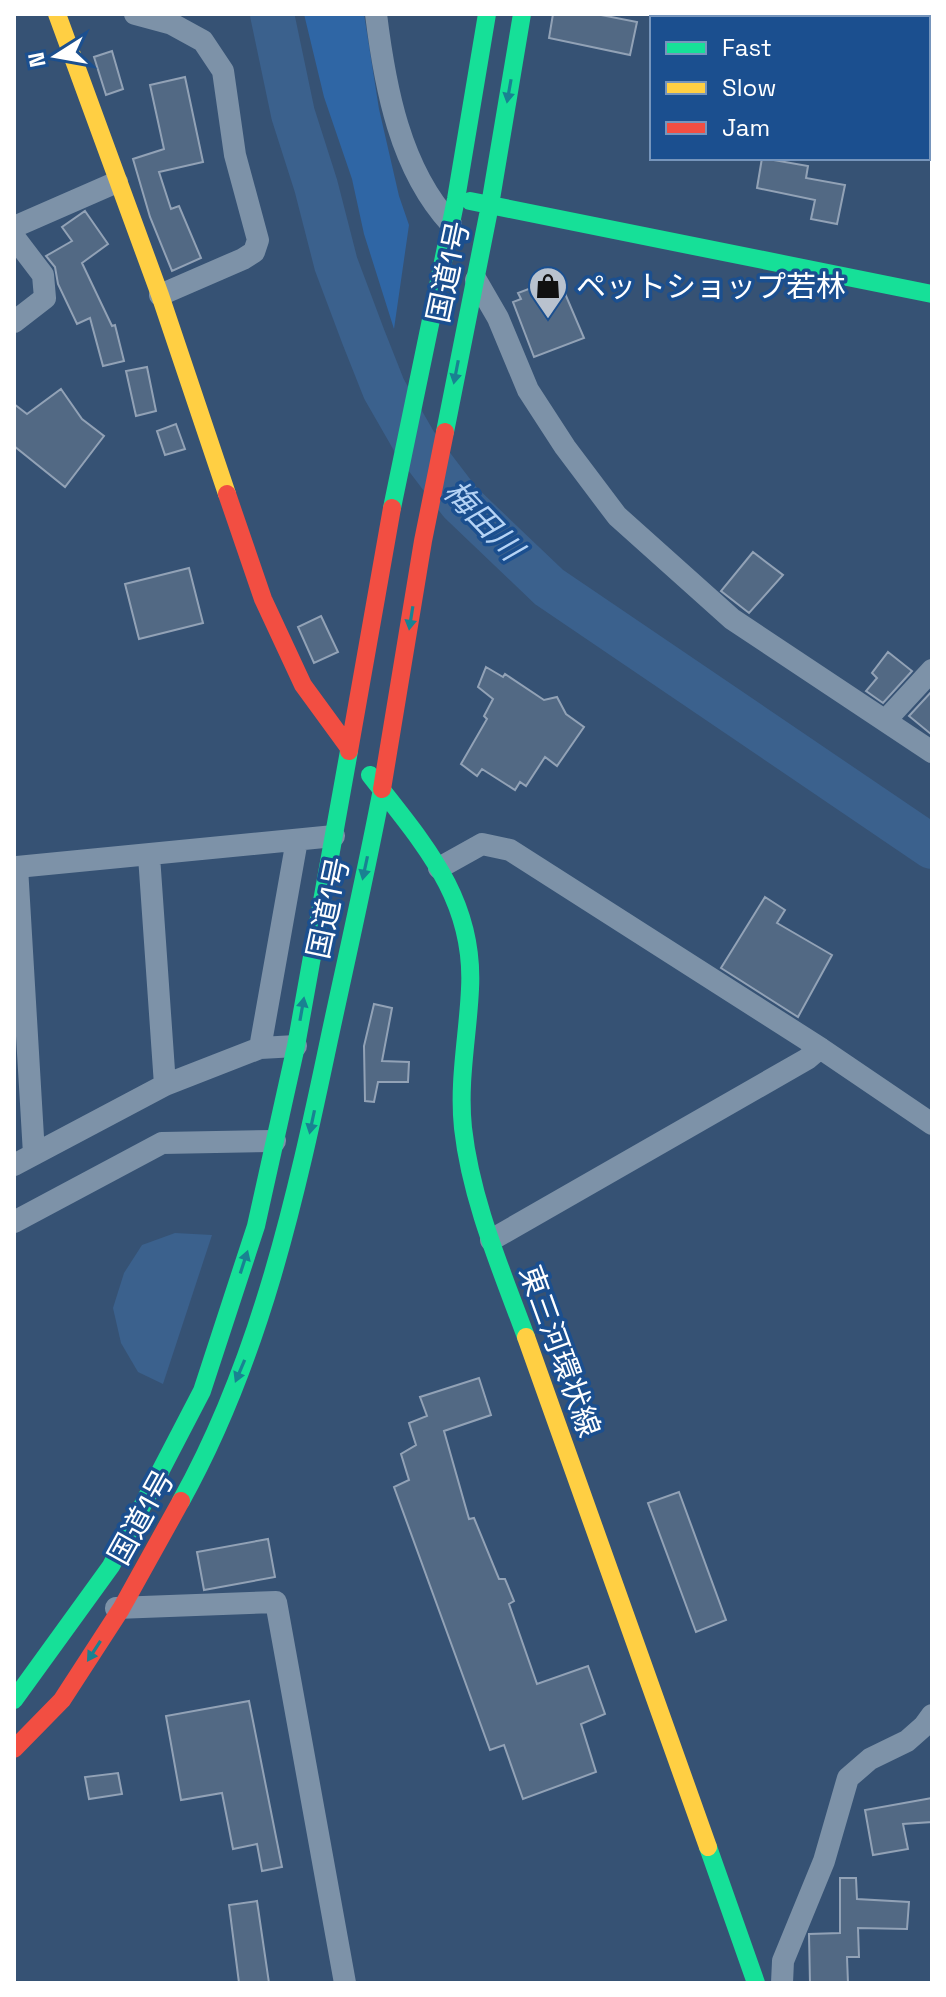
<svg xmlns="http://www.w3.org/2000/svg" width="946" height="1997" font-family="'Space Grotesk','Noto Sans JP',sans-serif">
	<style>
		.green { fill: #2f66a5 }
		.water { fill: #3b618d }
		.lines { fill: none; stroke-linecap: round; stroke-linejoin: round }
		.river { stroke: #3b618d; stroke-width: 44 }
		.building { fill: #526984; stroke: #92a2b6; stroke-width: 2 }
		.street { stroke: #7d92a8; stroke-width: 22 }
		.fast { stroke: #16e098; stroke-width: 18 }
		.slow { stroke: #ffcf43; stroke-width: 18 }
		.jam { stroke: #f24e42; stroke-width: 18 }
		.oneway { fill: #198292 }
		.labels { text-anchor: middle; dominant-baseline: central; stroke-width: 7; stroke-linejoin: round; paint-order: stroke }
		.street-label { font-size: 30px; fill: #fff; stroke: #1b4f8f }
		.poi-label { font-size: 30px; fill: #fff; stroke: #1b4f8f; text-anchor: start }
		.water-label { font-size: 32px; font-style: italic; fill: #b5d3f5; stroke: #1b4f8f }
	</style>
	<rect width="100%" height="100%" fill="#365274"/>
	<path class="green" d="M 304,14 L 364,14 L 379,109 L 399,196 L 409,225 L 394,329 L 364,234 L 352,179 L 324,97 Z"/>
	<path class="water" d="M 175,1233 L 212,1235 L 163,1384 L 138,1372 L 121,1343 L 113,1308 L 124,1273 L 142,1245 Z"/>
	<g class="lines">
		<path class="river" d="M 272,14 L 293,114 L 316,186 L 336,264 L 363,336 L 384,389 L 415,443 L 460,502 L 549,587 L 932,847"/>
	</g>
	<path class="building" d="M 553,14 L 596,14 L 637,22 L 630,55 L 549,38 Z
		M 112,51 L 123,89 L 106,95 L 94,57 Z
		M 185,77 L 203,162 L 159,172 L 171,209 L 179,206 L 201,258 L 172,271 L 150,217 L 133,159 L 164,149 L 150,85 Z
		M 762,158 L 808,166 L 806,178 L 845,185 L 837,224 L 811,219 L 815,200 L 757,188 Z
		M 85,211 L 108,244 L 82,263 L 112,326 L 115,325 L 124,361 L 103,366 L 90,318 L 77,324 L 58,284 L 55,267 L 46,256 L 72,241 L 62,227 Z
		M 552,280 L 554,287 L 561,284 L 584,338 L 534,357 L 513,302 L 521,299 L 518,293 Z
		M 147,367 L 156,411 L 136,416 L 126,371 Z
		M 61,389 L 82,419 L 104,436 L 65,487 L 14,446 L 14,404 L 27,414 Z
		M 176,424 L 185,449 L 165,455 L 157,431 Z
		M 753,552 L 783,575 L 749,613 L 721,591 Z
		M 189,568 L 203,623 L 139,639 L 125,584 Z
		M 321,616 L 338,652 L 314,663 L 298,627 Z
		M 888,652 L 912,671 L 883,703 L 866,691 L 877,678 L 872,673 Z
		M 486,667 L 503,677 L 505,674 L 544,700 L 557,697 L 566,714 L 584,727 L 557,766 L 545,757 L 526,786 L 520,782 L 515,790 L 482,769 L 477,776 L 461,764 L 487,719 L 484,716 L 493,699 L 478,687 Z
		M 932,691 L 932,735 L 909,716 Z
		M 765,897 L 785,910 L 777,923 L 832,955 L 798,1017 L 721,968 Z
		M 374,1004 L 392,1008 L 382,1061 L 409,1062 L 408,1082 L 378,1082 L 374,1102 L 365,1101 L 364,1046 Z
		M 479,1378 L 491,1415 L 444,1431 L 469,1519 L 474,1518 L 499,1579 L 505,1579 L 514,1601 L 509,1604 L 537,1684 L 588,1666 L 605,1714 L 581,1724 L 596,1772 L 523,1799 L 504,1745 L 490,1750 L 394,1487 L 409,1480 L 401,1454 L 416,1445 L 409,1423 L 427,1416 L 420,1397 Z
		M 679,1492 L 726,1620 L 696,1632 L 648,1503 Z
		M 268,1539 L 275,1577 L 204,1590 L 197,1552 Z
		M 249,1701 L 282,1867 L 262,1871 L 257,1844 L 233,1849 L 222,1793 L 181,1800 L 166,1716 Z
		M 118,1773 L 122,1794 L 89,1799 L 85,1777 Z
		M 932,1798 L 932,1822 L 903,1824 L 908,1849 L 873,1855 L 865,1810 Z
		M 840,1878 L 856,1878 L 857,1899 L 909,1902 L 907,1929 L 858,1928 L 859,1957 L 847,1957 L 848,1983 L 810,1983 L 809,1934 L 840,1933 Z
		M 257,1901 L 269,1983 L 239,1983 L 229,1905 Z"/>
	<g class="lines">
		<path class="street" d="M 135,14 L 172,24 L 203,41 L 223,71 L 235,155 L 258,240 L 254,252 L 243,259 L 160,295
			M 376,14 C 385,87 400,169 451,224
			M 14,227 L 117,182
			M 14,237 L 43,275 L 45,298 L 14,322
			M 476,280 L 498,318 L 528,390 L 565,447 L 617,516 L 732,619 L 932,752
			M 885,721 L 932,670
			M 149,856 L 165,1085
			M 439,868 L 482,844 L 510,850 L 820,1048 L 932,1124
			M 260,1048 L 297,840
			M 34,1154 L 17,867 L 334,836
			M 14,1165 L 165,1085 L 260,1048 L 296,1046
			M 14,1222 L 162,1143 L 275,1141
			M 491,1240 L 807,1059 L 820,1048
			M 116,1608 L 276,1602 L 345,1983
			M 782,1983 L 783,1961 L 824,1861 L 848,1778 L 870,1759 L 907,1741 L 924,1726 L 932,1715"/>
		<path class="fast" d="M 470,201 L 932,294
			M 445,432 L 490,205 L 522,14
			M 392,508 L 456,199 L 487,14
			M 370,775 C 422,842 475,898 470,989 C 468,1035 458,1081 463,1128 C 471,1200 501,1269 526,1337
			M 181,1501 C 260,1359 296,1197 329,1040 C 347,956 366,873 382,789
			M 14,1700 L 111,1566 L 202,1391 L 256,1226 L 296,1046 L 349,751
			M 708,1847 L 756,1983"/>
		<path class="slow" d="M 57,14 L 160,295 L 227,494
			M 526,1337 L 708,1847"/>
		<path class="jam" d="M 227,494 L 263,599 L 303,685 L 349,748
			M 349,751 L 392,508
			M 382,789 L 423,541 L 445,432
			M 14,1749 L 62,1700 L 121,1609 L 181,1501"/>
	</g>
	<defs><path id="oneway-solid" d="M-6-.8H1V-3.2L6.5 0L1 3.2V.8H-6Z" transform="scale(2)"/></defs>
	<g class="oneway">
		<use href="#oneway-solid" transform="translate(509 91) rotate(100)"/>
		<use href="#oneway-solid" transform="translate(456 372) rotate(101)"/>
		<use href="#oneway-solid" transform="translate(411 618) rotate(99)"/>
		<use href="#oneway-solid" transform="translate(365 868) rotate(102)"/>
		<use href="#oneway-solid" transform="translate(302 1009) rotate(-80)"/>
		<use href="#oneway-solid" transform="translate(312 1122) rotate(102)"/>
		<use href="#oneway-solid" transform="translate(244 1262) rotate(-72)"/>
		<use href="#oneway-solid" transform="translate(240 1371) rotate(113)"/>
		<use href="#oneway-solid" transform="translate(94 1651) rotate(123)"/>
	</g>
	<defs>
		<symbol id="shop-pin" viewBox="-11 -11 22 30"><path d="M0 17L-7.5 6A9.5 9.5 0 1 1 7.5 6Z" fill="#b9c2ce" stroke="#1b4f8f"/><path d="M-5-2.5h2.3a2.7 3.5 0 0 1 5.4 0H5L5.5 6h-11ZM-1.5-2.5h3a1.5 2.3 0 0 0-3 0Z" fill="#111"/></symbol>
	</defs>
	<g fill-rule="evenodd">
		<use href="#shop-pin" x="526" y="264" width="44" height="60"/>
	</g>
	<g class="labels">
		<g class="street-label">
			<text transform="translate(448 272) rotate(-78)">国道1号</text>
			<text transform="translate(328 908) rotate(-78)">国道1号</text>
			<text transform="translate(560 1351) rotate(70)">東三河環状線</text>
			<text transform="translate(141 1517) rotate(-61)">国道1号</text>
		</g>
		<g class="poi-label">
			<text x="576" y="286">ペットショップ若林</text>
		</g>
		<g class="water-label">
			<text transform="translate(483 520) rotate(46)">梅田川</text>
		</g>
	</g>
	<rect width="946" height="1997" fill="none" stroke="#ffffff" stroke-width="32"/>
	<rect x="650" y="16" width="280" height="144" fill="#1b4f8f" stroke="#7695bc" stroke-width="2"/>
	<rect x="666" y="42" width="40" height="12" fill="#16e098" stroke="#7695bc" stroke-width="2"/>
	<text x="722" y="56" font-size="24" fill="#ffffff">Fast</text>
	<rect x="666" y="82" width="40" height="12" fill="#ffcf43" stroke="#7695bc" stroke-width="2"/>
	<text x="722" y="96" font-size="24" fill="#ffffff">Slow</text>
	<rect x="666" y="122" width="40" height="12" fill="#f24e42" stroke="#7695bc" stroke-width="2"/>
	<text x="722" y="136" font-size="24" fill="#ffffff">Jam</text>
	<g transform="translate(56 56) rotate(259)" stroke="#1b4f8f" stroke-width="6" paint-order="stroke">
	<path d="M0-6L14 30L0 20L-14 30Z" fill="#ffffff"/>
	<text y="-12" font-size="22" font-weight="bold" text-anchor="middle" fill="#ffffff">N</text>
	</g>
</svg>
